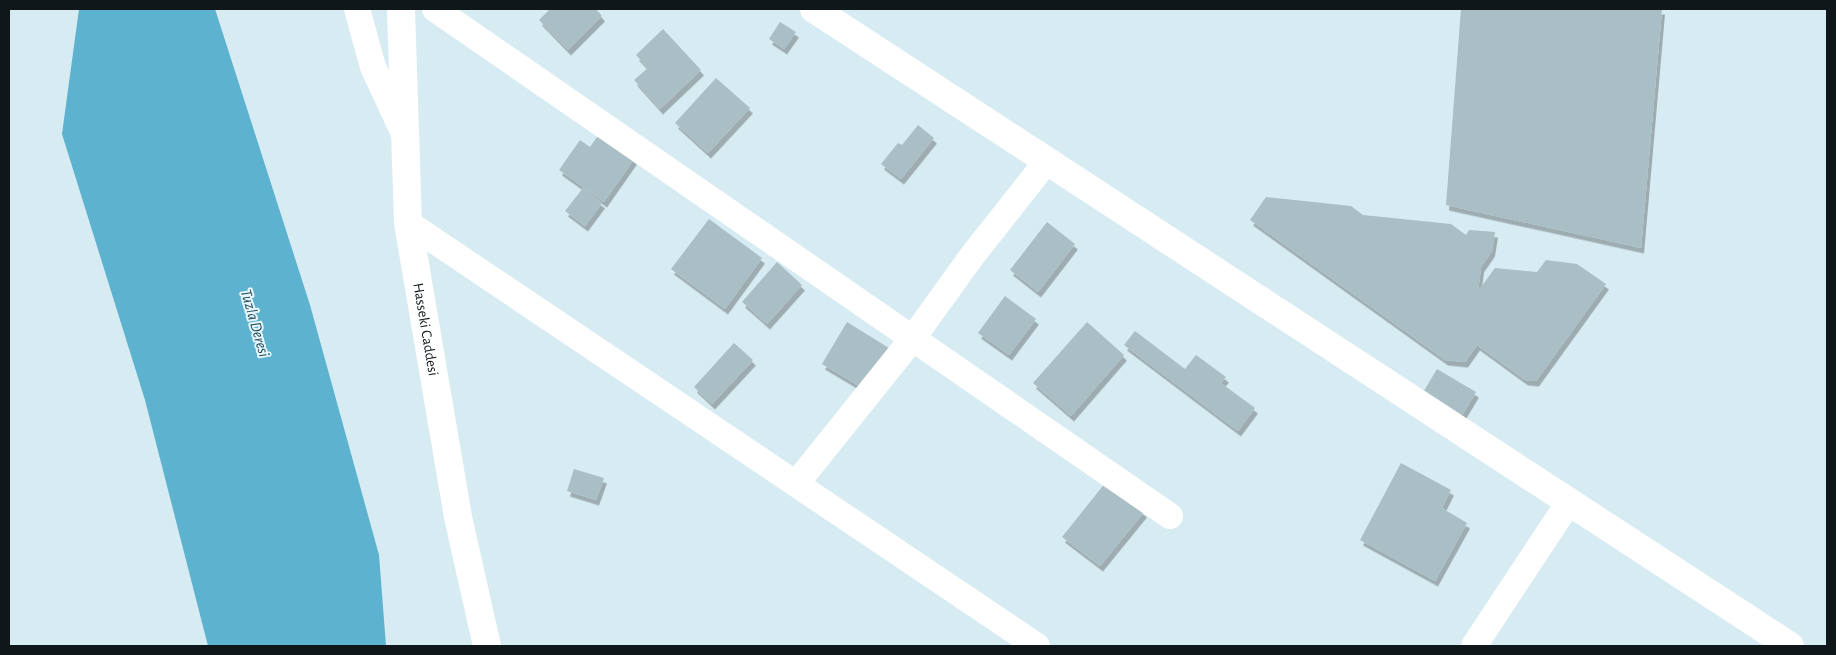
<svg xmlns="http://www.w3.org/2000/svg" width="1836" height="655" font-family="'Alegreya Sans',sans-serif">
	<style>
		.water { fill: #5db2cf }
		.building { fill: #aabec5; filter: url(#shadow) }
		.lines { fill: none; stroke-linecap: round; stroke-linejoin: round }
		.minor { stroke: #fff; stroke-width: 26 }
		.tertiary { stroke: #fff; stroke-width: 28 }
		.labels { text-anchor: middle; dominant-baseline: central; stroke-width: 4; stroke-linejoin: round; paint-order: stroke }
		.street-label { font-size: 15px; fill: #10171a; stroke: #e6f7fd }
		.water-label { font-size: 16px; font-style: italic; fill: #234a57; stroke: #e6f7fd }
	</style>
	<defs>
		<filter id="shadow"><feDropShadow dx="3" dy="5.5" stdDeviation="0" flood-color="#0004"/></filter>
	</defs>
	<rect width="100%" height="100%" fill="#d6ebf2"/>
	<path class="water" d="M 79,9 L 215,9 L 310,305 L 379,555 L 386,646 L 208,646 L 145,400 L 62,134 Z"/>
	<path class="building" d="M 550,9 L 596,9 L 602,16 L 568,50 L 539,20 Z
		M 1461,9 L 1662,9 L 1641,248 L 1446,205 Z
		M 780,22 L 796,32 L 784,49 L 769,39 Z
		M 663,29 L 701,70 L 660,109 L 634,80 L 648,68 L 636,55 Z
		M 716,78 L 750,108 L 708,153 L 675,123 Z
		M 918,125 L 934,138 L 901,179 L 881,164 L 898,143 L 902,145 Z
		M 599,134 L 634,159 L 604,202 L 559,170 L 580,140 L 590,147 Z
		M 583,188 L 602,203 L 585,226 L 565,211 Z
		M 1266,197 L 1351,206 L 1363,215 L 1451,224 L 1466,235 L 1469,230 L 1495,232 L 1492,251 L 1481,267 L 1478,291 L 1495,268 L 1537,272 L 1546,260 L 1577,264 L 1606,284 L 1536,381 L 1525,380 L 1477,345 L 1465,362 L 1445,360 L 1250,220 Z
		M 709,219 L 762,258 L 725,309 L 671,269 Z
		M 1047,222 L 1075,244 L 1038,292 L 1010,270 Z
		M 777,262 L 802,285 L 767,324 L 742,302 Z
		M 1005,296 L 1036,319 L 1009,355 L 978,333 Z
		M 847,322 L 889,348 L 864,389 L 822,364 Z
		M 1087,322 L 1124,355 L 1071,416 L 1033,383 Z
		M 1135,331 L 1185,369 L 1196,355 L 1226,377 L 1221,383 L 1255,408 L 1238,431 L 1124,345 Z
		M 734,343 L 753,360 L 712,404 L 694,387 Z
		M 1437,369 L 1476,392 L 1461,417 L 1422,394 Z
		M 1401,463 L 1451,490 L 1442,508 L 1467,523 L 1435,581 L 1360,540 Z
		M 574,469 L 604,478 L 596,500 L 567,491 Z
		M 1106,482 L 1144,512 L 1100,566 L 1062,537 Z"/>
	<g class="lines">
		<path class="minor" d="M 357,9 L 373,67 L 405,136
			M 435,9 L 1170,516
			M 408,223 L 1037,646
			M 796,484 L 913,338 L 972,256 L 1047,161
			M 1474,646 L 1569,502"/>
		<g class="tertiary">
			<path id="s1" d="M 401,9 L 408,223 L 458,517 L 487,646"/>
			<path d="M 814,9 L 1790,646"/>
		</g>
	</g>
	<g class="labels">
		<g class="street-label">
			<text stroke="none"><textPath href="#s1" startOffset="322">Hasseki Caddesi</textPath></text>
		</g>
		<g class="water-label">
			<text transform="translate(255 323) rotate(74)">Tuzla Deresi</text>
		</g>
	</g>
	<rect width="1836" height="655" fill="none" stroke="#10171a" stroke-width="20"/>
</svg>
